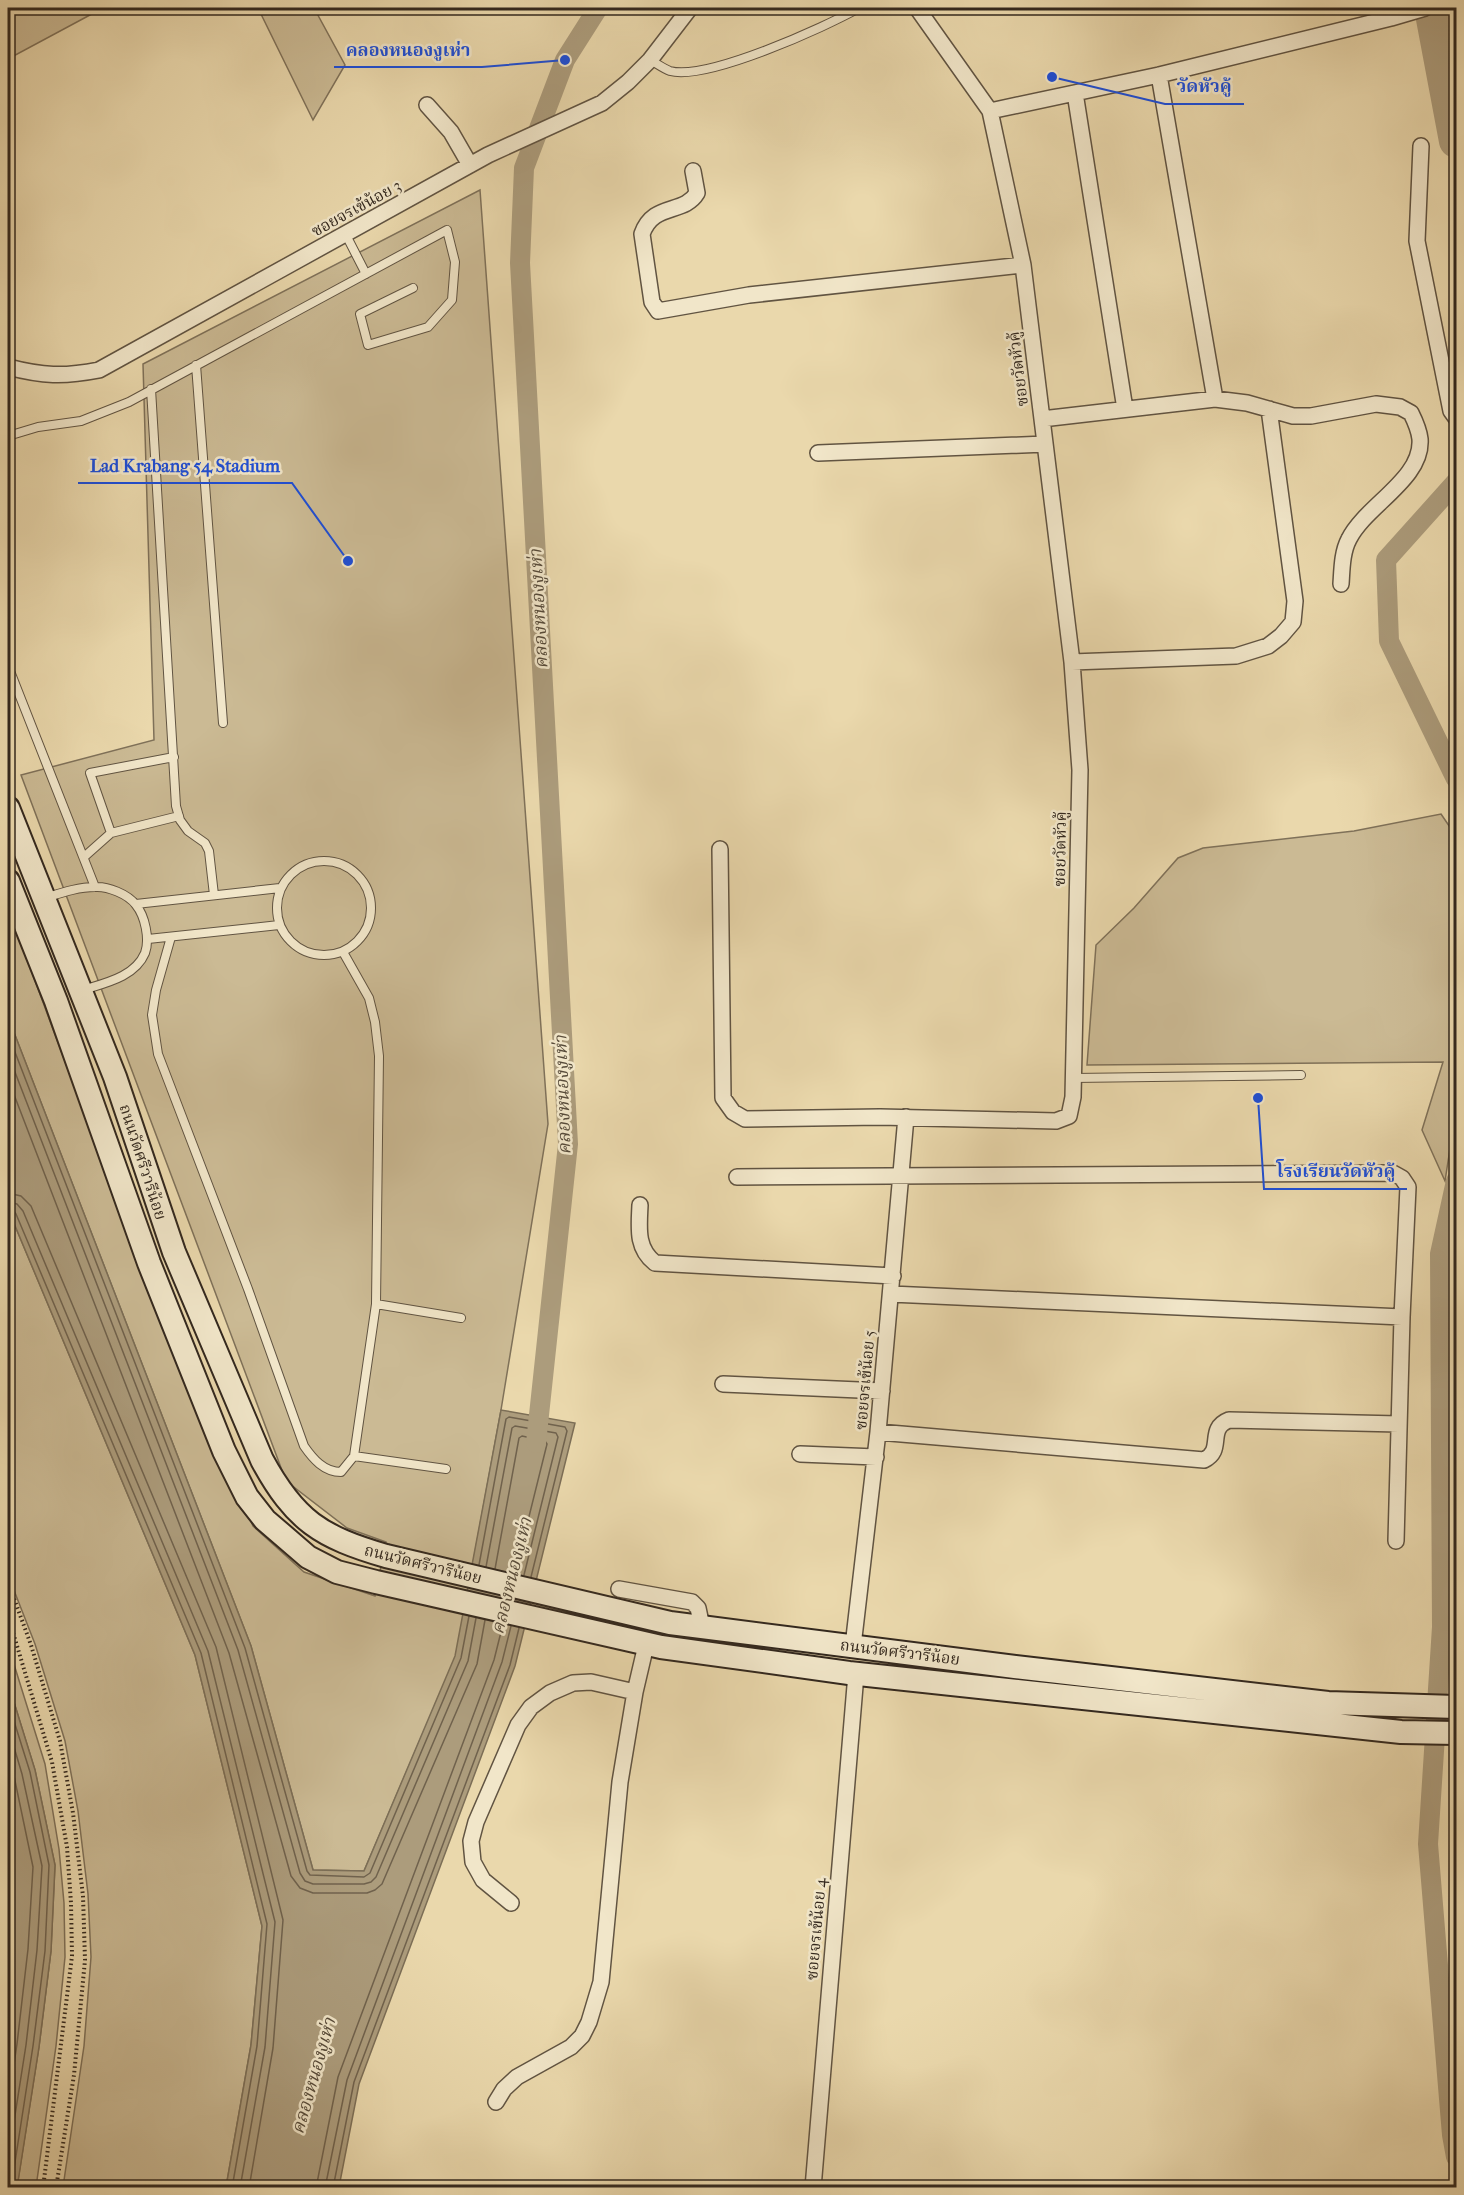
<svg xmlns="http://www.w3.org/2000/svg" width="1464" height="2195" font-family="'IM FELL French Canon','Noto Serif Thai',serif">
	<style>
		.green { fill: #cbba94; stroke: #7f7159; stroke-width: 1.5 }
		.water { fill: #ac9c7c; stroke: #7c6e56; stroke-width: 1.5 }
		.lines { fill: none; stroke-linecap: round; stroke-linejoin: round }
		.shore { stroke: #70624d; stroke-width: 1.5 }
		.canal { stroke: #ac9c7c; stroke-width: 20 }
		.river { stroke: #ac9c7c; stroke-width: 34 }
		.lane-casing { stroke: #615442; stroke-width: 10 }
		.street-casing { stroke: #615442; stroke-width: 18 }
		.secondary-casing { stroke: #33281e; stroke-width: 26 }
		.path { stroke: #33281e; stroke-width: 4; stroke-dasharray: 1.5 3; stroke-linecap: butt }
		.lane { stroke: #f1e6c9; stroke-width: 8 }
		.street { stroke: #f1e6c9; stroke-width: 15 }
		.secondary { stroke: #f1e6c9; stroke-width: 22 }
		.labels { text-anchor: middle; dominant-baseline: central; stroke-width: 5; stroke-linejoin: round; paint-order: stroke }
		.street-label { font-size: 16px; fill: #33281e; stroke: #f1e6c9 }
		.water-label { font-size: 18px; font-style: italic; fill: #574b3a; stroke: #f1e6c9 }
		.leader { fill: none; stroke: #1d4ed8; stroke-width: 2 }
		.callout-dot { fill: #1d4ed8; stroke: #f1e6c9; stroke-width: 2 }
		.callout-label { font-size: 18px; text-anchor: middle; font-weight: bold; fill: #1d4ed8; stroke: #f1e6c9; stroke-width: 5; stroke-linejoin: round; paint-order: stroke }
	</style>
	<rect width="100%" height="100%" fill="#ead8ac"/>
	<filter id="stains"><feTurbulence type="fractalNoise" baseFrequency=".00333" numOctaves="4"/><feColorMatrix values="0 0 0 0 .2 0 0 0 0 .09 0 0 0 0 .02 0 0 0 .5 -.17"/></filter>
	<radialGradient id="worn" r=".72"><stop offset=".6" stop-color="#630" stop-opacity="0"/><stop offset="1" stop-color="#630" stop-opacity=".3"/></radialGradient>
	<path class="green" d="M 8,8 L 103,8 L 8,59 Z
		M 258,8 L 314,8 L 345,65 L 313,120 Z
		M 480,190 L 548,1124 L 501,1410 L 456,1656 L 364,1871 L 313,1870 L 251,1646 L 8,1017 L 8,908 L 155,1304 L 253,1526 L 304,1572 L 375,1596 L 386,1542 L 347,1528 L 286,1481 L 21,775 L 154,740 L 143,364 Z
		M 1441,814 L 1456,836 L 1456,1110 L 1445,1181 L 1422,1130 L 1443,1062 L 1087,1065 L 1096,945 L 1134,908 L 1178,858 L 1203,848 L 1354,831 Z
		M 8,1209 L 195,1655 L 262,1926 L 251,2045 L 226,2187 L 63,2187 L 84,2046 L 91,1957 L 88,1894 L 78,1811 L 65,1741 L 35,1644 L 8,1575 Z
		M 8,1645 L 45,1764 L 59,1849 L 64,1903 L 65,1957 L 56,2046 L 36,2187 L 17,2187 L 39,2047 L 51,1951 L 55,1865 L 35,1770 L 8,1683 Z"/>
	<path class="water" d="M 8,1017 L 251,1646 L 313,1870 L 364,1871 L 455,1656 L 501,1410 L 575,1423 L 515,1666 L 359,2084 L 339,2187 L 226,2187 L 251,2045 L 262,1926 L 195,1655 L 8,1209 Z
		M 8,1683 L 35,1770 L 55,1865 L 51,1951 L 39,2047 L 17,2188 L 8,2187 Z"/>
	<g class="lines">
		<path class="shore" d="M 8,1034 L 245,1648 L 307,1871 L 310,1875 L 364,1877 L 370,1873 L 461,1658 L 469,1616
			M 8,1054 L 238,1650 L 300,1873 L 305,1881 L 313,1884 L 364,1884 L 371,1882 L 376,1877 L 468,1661 L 476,1618
			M 8,1079 L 229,1653 L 291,1876 L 300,1888 L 313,1893 L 367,1893 L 375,1890 L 382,1884 L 477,1664 L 485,1620
			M 8,1193 L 21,1196 L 31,1206 L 216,1647 L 283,1920 L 273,2048 L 249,2188
			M 8,1202 L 17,1204 L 23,1211 L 208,1651 L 275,1922 L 265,2047 L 240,2188
			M 8,1209 L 13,1210 L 16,1214 L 201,1653 L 267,1924 L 257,2046 L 232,2188
			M 479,1565 L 506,1419 L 509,1417 L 565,1427 L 567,1431 L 531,1577
			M 486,1567 L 512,1428 L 515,1426 L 556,1433 L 558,1437 L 524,1575
			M 495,1569 L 519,1438 L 522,1436 L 545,1441 L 547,1444 L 515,1573
			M 8,1702 L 30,1772 L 49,1865 L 45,1951 L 33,2046 L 11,2188
			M 8,1727 L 22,1774 L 42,1866 L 37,1950 L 26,2045 L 8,2160
			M 8,1757 L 14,1776 L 33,1867 L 28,1949 L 17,2044 L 8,2104
			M 316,2188 L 338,2077 L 494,1660 L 503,1624
			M 325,2188 L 347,2080 L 502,1662 L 511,1626
			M 333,2188 L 354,2082 L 510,1665 L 519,1628"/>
		<path class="canal" d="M 1456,482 L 1386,560 L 1389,641 L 1456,779
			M 1456,1181 L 1440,1254 L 1442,1627 L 1428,1844 L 1452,2135 L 1456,2157
			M 536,1443 L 568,1144 L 520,263 L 524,168 L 565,60 L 598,8"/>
		<path class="river" d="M 1431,8 L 1456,141"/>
		<defs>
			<path id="lane" d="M 650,60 C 656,63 664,69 670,71 C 707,81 825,27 859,8
				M 346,235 L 366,274
				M 196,365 L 223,723
				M 151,389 L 176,806 L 180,820 L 188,831 L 205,843 L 209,851 L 214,895
				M 8,436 L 38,427 L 81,421 L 129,402 L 447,230 L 455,262 L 452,300 L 428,327 L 368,345 L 360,314 L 413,288
				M 8,666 L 95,887
				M 111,833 L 90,773 L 174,757
				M 84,857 L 111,833 L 179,816
				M277 908a47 47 0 1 1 94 0a47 47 0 1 1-94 0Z
				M 45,898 C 61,893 78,887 95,887 C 107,886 128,894 136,905 C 145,916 150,939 145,953 C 135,977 105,983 83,990
				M 136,904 L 280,888
				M 171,937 L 156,990 L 152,1015 L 158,1054 L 248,1289 L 304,1446 C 313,1459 324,1472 341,1472 L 354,1456 L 376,1304 L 379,1056 L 375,1022 L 369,998 L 343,952
				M 148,939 L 279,925
				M 1073,1078 L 1301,1075
				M 376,1304 L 461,1318
				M 354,1456 L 446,1469"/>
			<path id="street" d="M 1159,75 L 1215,399
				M 1075,93 L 1125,409
				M 427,105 L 451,132 L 470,165
				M 990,111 L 1159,75 L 1391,18 L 1425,8
				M 1421,146 L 1417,241 L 1451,411 L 1456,418
				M 693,171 L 697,193 C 684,215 653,202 642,234 L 652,302 L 658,311 L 749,295 L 1023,265
				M 8,367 C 43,376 63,377 99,370 L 488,155 L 602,103 L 628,82 L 650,60 L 690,8
				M 1042,419 L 1215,399 L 1247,403 L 1293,416 L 1311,416 L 1376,404 L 1400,407 L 1411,413 C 1415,421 1419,430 1420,439 C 1423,479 1366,505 1349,539 C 1342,552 1342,569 1341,584
				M 818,453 L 1045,444
				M 1072,662 L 1236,656 L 1268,646 L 1281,636 L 1293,622 L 1295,601 L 1269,409
				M 720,849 L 723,1098 L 733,1112 L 745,1119 L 880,1117 L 1056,1121 L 1069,1116 L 1073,1097 L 1080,770 L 1072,662 L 1023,265 L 990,111 L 917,8
				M 737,1177 L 1393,1173 L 1402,1178 L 1408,1187 L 1402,1317 L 1396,1541
				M 640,1205 C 639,1228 636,1248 655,1263 L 893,1276
				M 891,1294 L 1402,1317
				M 723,1384 L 882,1391
				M 878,1432 L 1204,1460 C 1225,1450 1206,1429 1229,1420 L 1399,1424
				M 800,1454 L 876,1457
				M 619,1589 L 692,1602 L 698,1608 L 702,1627
				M 853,1646 L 878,1432 L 906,1117
				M 511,1903 L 483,1880 L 473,1862 L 471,1841 L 476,1822 L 518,1725 L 531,1707 L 550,1693 L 573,1683 L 591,1682 L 635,1692
				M 496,2102 L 504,2089 L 517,2077 L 571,2047 L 582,2036 L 589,2022 L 601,1982 L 620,1782 L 635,1692 L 646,1645
				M 813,2188 L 856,1674"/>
			<path id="secondary" d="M 8,808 L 115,1077 L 174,1252 L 262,1460 C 295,1521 321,1537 386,1556 L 670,1623 L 1015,1667 L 1328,1703 L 1456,1707
				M 8,881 L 56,1001 L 149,1263 L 224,1451 L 247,1497 L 265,1520 L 308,1557 L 337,1572 L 376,1582 L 661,1647 L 849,1673 L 1401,1732 L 1456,1733"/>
		</defs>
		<use href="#lane" class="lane-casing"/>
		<use href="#street" class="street-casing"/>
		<use href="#secondary" class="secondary-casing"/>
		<path class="path" d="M 8,1582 L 31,1645 L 60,1741 L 73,1813 L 83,1896 L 85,1960 L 74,2075 L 56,2188
			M 8,1616 L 52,1762 L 67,1847 L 71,1903 L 72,1956 L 43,2188"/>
		<use href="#lane" class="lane"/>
		<use href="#street" class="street"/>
		<use href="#secondary" class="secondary"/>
	</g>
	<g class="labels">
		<g class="street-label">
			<text transform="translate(356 208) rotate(-29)">ซอยจรเข้น้อย 3</text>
			<text transform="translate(1018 369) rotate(-97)">ซอยวัดหัวคู้</text>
			<text transform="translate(1060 849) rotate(-89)">ซอยวัดหัวคู้</text>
			<text transform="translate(143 1162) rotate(72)">ถนนวัดศรีวารีน้อย</text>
			<text transform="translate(865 1380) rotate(-85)">ซอยจรเข้น้อย 5</text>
			<text transform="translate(423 1564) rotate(14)">ถนนวัดศรีวารีน้อย</text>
			<text transform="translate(900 1652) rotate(7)">ถนนวัดศรีวารีน้อย</text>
			<text transform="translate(816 1929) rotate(-85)">ซอยจรเข้น้อย 4</text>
		</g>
		<g class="water-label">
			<text transform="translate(539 609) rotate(-93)">คลองหนองงูเห่า</text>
			<text transform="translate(563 1095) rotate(-92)">คลองหนองงูเห่า</text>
			<text transform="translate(512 1576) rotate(-76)">คลองหนองงูเห่า</text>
			<text transform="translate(314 2076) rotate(-74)">คลองหนองงูเห่า</text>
		</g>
	</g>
	<path class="leader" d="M565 60L482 67H334M1052 77L1165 104H1244M348 561L292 483H78M1258 1098L1264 1189H1407"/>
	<g class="callout-dot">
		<circle cx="565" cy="60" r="6"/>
		<circle cx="1052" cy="77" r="6"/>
		<circle cx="348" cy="561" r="6"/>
		<circle cx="1258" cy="1098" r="6"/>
	</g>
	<g class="callout-label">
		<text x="408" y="56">คลองหนองงูเห่า</text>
		<text x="1204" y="92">วัดหัวคู้</text>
		<text x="185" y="472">Lad Krabang 54 Stadium</text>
		<text x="1336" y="1177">โรงเรียนวัดหัวคู้</text>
	</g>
	<rect width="1464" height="2195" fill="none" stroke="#ead8ac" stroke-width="30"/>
	<rect x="9" y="9" width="1446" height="2177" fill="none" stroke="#33281e" stroke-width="3"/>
	<rect x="15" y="15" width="1434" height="2165" fill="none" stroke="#33281e" stroke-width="1.5"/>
	<rect width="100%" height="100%" filter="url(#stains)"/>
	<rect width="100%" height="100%" fill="url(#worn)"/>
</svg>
